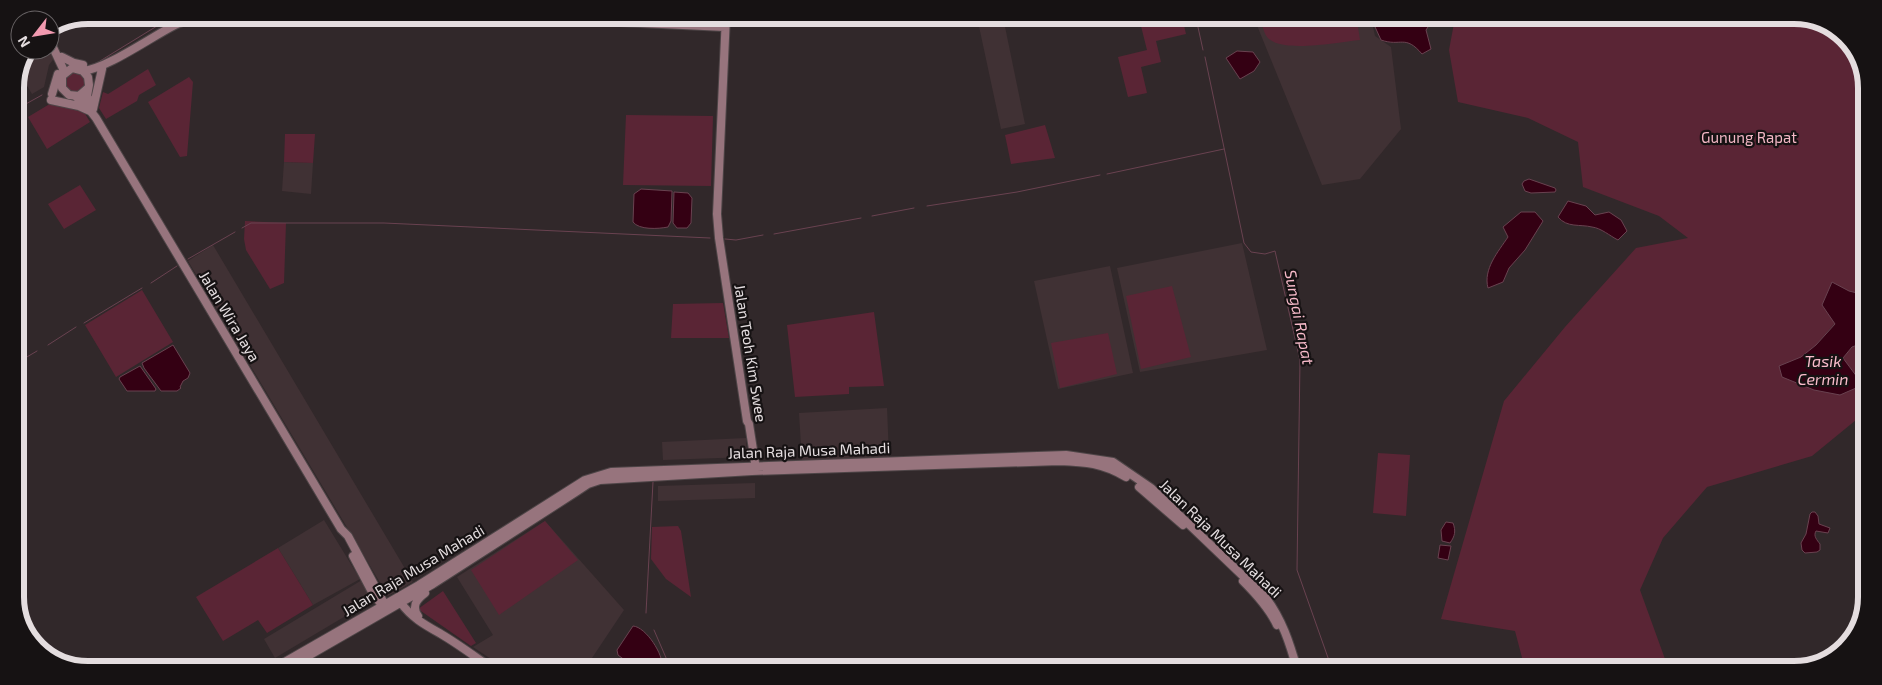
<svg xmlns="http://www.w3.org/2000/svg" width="1882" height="685" font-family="'Exo 2',sans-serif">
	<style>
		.built { fill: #403134 }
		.green { fill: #5a2535 }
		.water { fill: #340013; stroke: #694250 }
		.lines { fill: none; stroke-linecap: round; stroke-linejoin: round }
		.stream { stroke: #694250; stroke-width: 1 }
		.secondary-casing { stroke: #4e4547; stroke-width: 10 }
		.secondary { stroke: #97747d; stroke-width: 8 }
		.labels { text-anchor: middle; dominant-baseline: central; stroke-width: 4.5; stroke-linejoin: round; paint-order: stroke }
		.park-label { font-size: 15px; fill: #f3b7c5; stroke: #161213 }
		.street-label { font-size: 15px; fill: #e4dddf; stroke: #161213 }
		.water-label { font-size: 16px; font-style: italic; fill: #f8bbca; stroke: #161213 }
		.rim { fill: none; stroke: #e4dddf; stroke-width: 6 }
	</style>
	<rect width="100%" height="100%" fill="#31282a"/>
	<path class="built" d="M 634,16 L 709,16 L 708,19 Z
		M 977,17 L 1003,17 L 1025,124 L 1001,129 Z
		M 1254,18 L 1371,18 L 1375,36 L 1391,47 L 1401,129 L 1360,179 L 1322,185 Z
		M 50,46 L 55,57 L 49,65 L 44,87 L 32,94 L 20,74 L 25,71 L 23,66 L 30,50 L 50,50 Z
		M 284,162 L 313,163 L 311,194 L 282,191 Z
		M 1242,243 L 1267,350 L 1140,372 L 1117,268 Z
		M 213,245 L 413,582 L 388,596 L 188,261 Z
		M 1110,266 L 1133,373 L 1058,389 L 1034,281 Z
		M 887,408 L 889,457 L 802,461 L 799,413 Z
		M 746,438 L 747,457 L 663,460 L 662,442 Z
		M 755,483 L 755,498 L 658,501 L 658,486 Z
		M 324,520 L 360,579 L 313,605 L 278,548 Z
		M 545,521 L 624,610 L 586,667 L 503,667 L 473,647 L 493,635 L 457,577 Z
		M 362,580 L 374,599 L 275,658 L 264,639 Z
		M 310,655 L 328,667 L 290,667 Z"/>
	<path class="green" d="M 1177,17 L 1182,17 L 1186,34 L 1156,41 L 1161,62 L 1141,67 L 1147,93 L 1128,97 L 1118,57 L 1147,50 L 1141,26 Z
		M 1260,18 L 1368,18 L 1369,24 L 1358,27 L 1360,40 C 1339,42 1285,53 1269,39 C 1264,35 1262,24 1260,18 Z
		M 1455,18 L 1818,19 L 1852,43 L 1867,82 L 1865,295 L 1849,291 L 1835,323 L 1816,345 L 1801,357 L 1780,366 L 1843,358 L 1852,347 L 1865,342 L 1864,422 L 1856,420 L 1812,456 L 1707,487 L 1663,538 L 1640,590 L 1669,670 L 1525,669 L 1515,631 L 1441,619 L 1504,401 L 1565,327 L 1636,248 L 1688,238 L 1659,216 L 1583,187 L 1578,142 L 1528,118 L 1458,102 L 1449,50 Z
		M 148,69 L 156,85 L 139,95 L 137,101 L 106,119 L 99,108 L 103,92 L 108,94 Z
		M 71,72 L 81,72 L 87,84 L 79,94 L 66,90 L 64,80 Z
		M 189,77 L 193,82 L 187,156 L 180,157 L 148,102 Z
		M 53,102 L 84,112 L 90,122 L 47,149 L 28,117 Z
		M 626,115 L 713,116 L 711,186 L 623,185 Z
		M 1045,125 L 1055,158 L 1011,164 L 1005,135 Z
		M 285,134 L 315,134 L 313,163 L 284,162 Z
		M 80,185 L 96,210 L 64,229 L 48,204 Z
		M 245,221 L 286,223 L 284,283 L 270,289 L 246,250 L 244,239 Z
		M 1172,286 L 1191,357 L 1141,369 L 1126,296 Z
		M 142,290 L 173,342 L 116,377 L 85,325 Z
		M 723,303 L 729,338 L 671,338 L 673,304 Z
		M 874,312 L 884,386 L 849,387 L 849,394 L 795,397 L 787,325 Z
		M 15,317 L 27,336 L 25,342 L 15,348 Z
		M 1108,333 L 1117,374 L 1060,388 L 1051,343 Z
		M 1378,453 L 1410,455 L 1406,516 L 1373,513 Z
		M 545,521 L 578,560 L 499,615 L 471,570 Z
		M 678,526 L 681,531 L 691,597 L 666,579 L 651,559 L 652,527 Z
		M 278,548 L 313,605 L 267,633 L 258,620 L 223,641 L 196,597 Z
		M 443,591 L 476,643 L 471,646 L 418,609 Z
		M 1775,664 L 1800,668 L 1764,670 Z"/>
	<path class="water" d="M 1371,18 L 1436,18 L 1430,24 L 1426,30 L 1431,49 L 1422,54 C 1405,34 1401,47 1381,40 Z
		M 1237,51 L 1253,52 L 1260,62 L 1254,71 L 1240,79 L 1226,58 Z
		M 1529,179 L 1555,188 L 1556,190 L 1555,192 L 1531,193 L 1525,191 L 1522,184 L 1524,181 Z
		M 641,189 L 672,191 L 671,221 L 668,227 C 658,229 639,230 633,222 L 634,194 Z
		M 674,192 L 688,193 L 692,198 L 691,223 L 687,228 L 677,228 L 673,223 Z
		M 1568,201 L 1586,206 L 1595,215 L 1609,212 L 1621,220 L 1627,231 L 1618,240 C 1610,236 1601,228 1592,227 C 1580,224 1567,228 1558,217 Z
		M 1521,212 L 1535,212 L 1543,221 L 1525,250 L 1509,268 L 1503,282 L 1488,288 C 1483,269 1498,252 1508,237 L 1503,227 Z
		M 1832,282 L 1849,291 L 1865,295 L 1865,342 L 1852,347 L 1843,358 L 1863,385 L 1840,395 L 1814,390 L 1782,377 L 1779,366 L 1801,357 L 1816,345 L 1835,324 L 1822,305 Z
		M 173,345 L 190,373 L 188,378 L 183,381 L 180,387 L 181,388 L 177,391 L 161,391 L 144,368 L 142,363 Z
		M 140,366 L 156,389 L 155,391 L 127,391 L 119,379 L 120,377 Z
		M 1812,512 L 1815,512 L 1818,516 L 1819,524 L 1830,528 L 1828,533 L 1816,531 C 1813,536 1817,540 1820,544 L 1820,550 L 1817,552 L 1805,553 L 1802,550 L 1801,543 L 1806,534 L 1810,514 Z
		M 1446,522 L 1453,523 C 1456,531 1455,536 1450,543 L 1442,541 L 1441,530 Z
		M 1440,545 L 1451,546 L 1448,560 L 1438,558 Z
		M 633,626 C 646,627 664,655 662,667 L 634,667 L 618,655 L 617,650 Z
		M 613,659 L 626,667 L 603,667 L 608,661 Z"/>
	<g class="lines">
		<path class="stream" d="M 1196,18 L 1203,50
			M 1205,57 L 1244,243 L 1251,252 L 1265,254 L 1275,251 L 1300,360 L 1297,570 L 1332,669
			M 100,61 L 170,18
			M 15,110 L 42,95
			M 1107,174 L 1224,149
			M 927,206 L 1017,192 L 1100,175
			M 872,216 L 914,208
			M 242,228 L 251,223 L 384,223 L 710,238
			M 774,234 L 861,218
			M 725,239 L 736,240 L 763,235
			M 188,259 L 235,232
			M 151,283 L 177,266
			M 84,323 L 142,288
			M 48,345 L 76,327
			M 15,364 L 37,351
			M 646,613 L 653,482
			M 654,630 L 670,667"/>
		<defs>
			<path id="secondary" d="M 491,16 L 725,27
				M 726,16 L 717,214 L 719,238 L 747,421 L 749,424 L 756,469
				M 50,41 L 65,73
				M 62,57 L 74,63 L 83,65
				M 83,71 C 108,68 151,37 175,25 C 185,20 198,18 209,15
				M 87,89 L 79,96 L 69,95 L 62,88 L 62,76 L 72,68 L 83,71 L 88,77 L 89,85 L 87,96 L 92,106
				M 52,94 L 58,74
				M 75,96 L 85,104 L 96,118 L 341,529 L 348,536 L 386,607
				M 51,100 L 79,106 L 90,111
				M 93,109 L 102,69
				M 1139,487 L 1183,525
				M 353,556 L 372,592 L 384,608
				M 1243,581 C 1256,594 1269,608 1277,625
				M 401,603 C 412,618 425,625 441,634 C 458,644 474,656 490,667
				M 418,616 C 411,606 417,599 425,593
				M 276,667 L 419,585 L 585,480 L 611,472 L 1066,455 L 1113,462 L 1151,488 L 1266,598 C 1282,619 1290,644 1297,669
				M 289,667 L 433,584 L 576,492 L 588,484 L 600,480 L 752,471 L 1059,461 C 1086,462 1102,463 1126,477"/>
		</defs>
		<use href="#secondary" class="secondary-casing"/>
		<use href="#secondary" class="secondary"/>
	</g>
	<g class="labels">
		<g class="park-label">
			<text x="1749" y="137">Gunung Rapat</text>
		</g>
		<g class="street-label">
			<text transform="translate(230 316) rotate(59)">Jalan Wira Jaya</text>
			<text transform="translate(751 353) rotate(81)">Jalan Teoh Kim Swee</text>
			<text transform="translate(809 450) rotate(-2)">Jalan Raja Musa Mahadi</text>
			<text transform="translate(1221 538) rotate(44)">Jalan Raja Musa Mahadi</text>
			<text transform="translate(413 570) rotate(-31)">Jalan Raja Musa Mahadi</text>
		</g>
		<g class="water-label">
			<text transform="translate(1300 317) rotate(79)">Sungai Rapat</text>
			<text x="1823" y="360">Tasik<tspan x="1823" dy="18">Cermin</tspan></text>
		</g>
	</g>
	<path d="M0 0H1882V685H0ZM88 24H1794A64 64 0 0 1 1858 88V597A64 64 0 0 1 1794 661H88A64 64 0 0 1 24 597V88A64 64 0 0 1 88 24Z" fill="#161213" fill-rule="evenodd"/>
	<path class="rim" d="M88 24H1794A64 64 0 0 1 1858 88V597A64 64 0 0 1 1794 661H88A64 64 0 0 1 24 597V88A64 64 0 0 1 88 24Z"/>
	<g transform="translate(35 35) rotate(239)"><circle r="24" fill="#161213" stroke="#686365"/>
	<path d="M0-4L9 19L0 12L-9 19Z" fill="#f29ab0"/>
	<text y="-8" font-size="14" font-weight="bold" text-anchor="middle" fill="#e4dddf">N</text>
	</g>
</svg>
